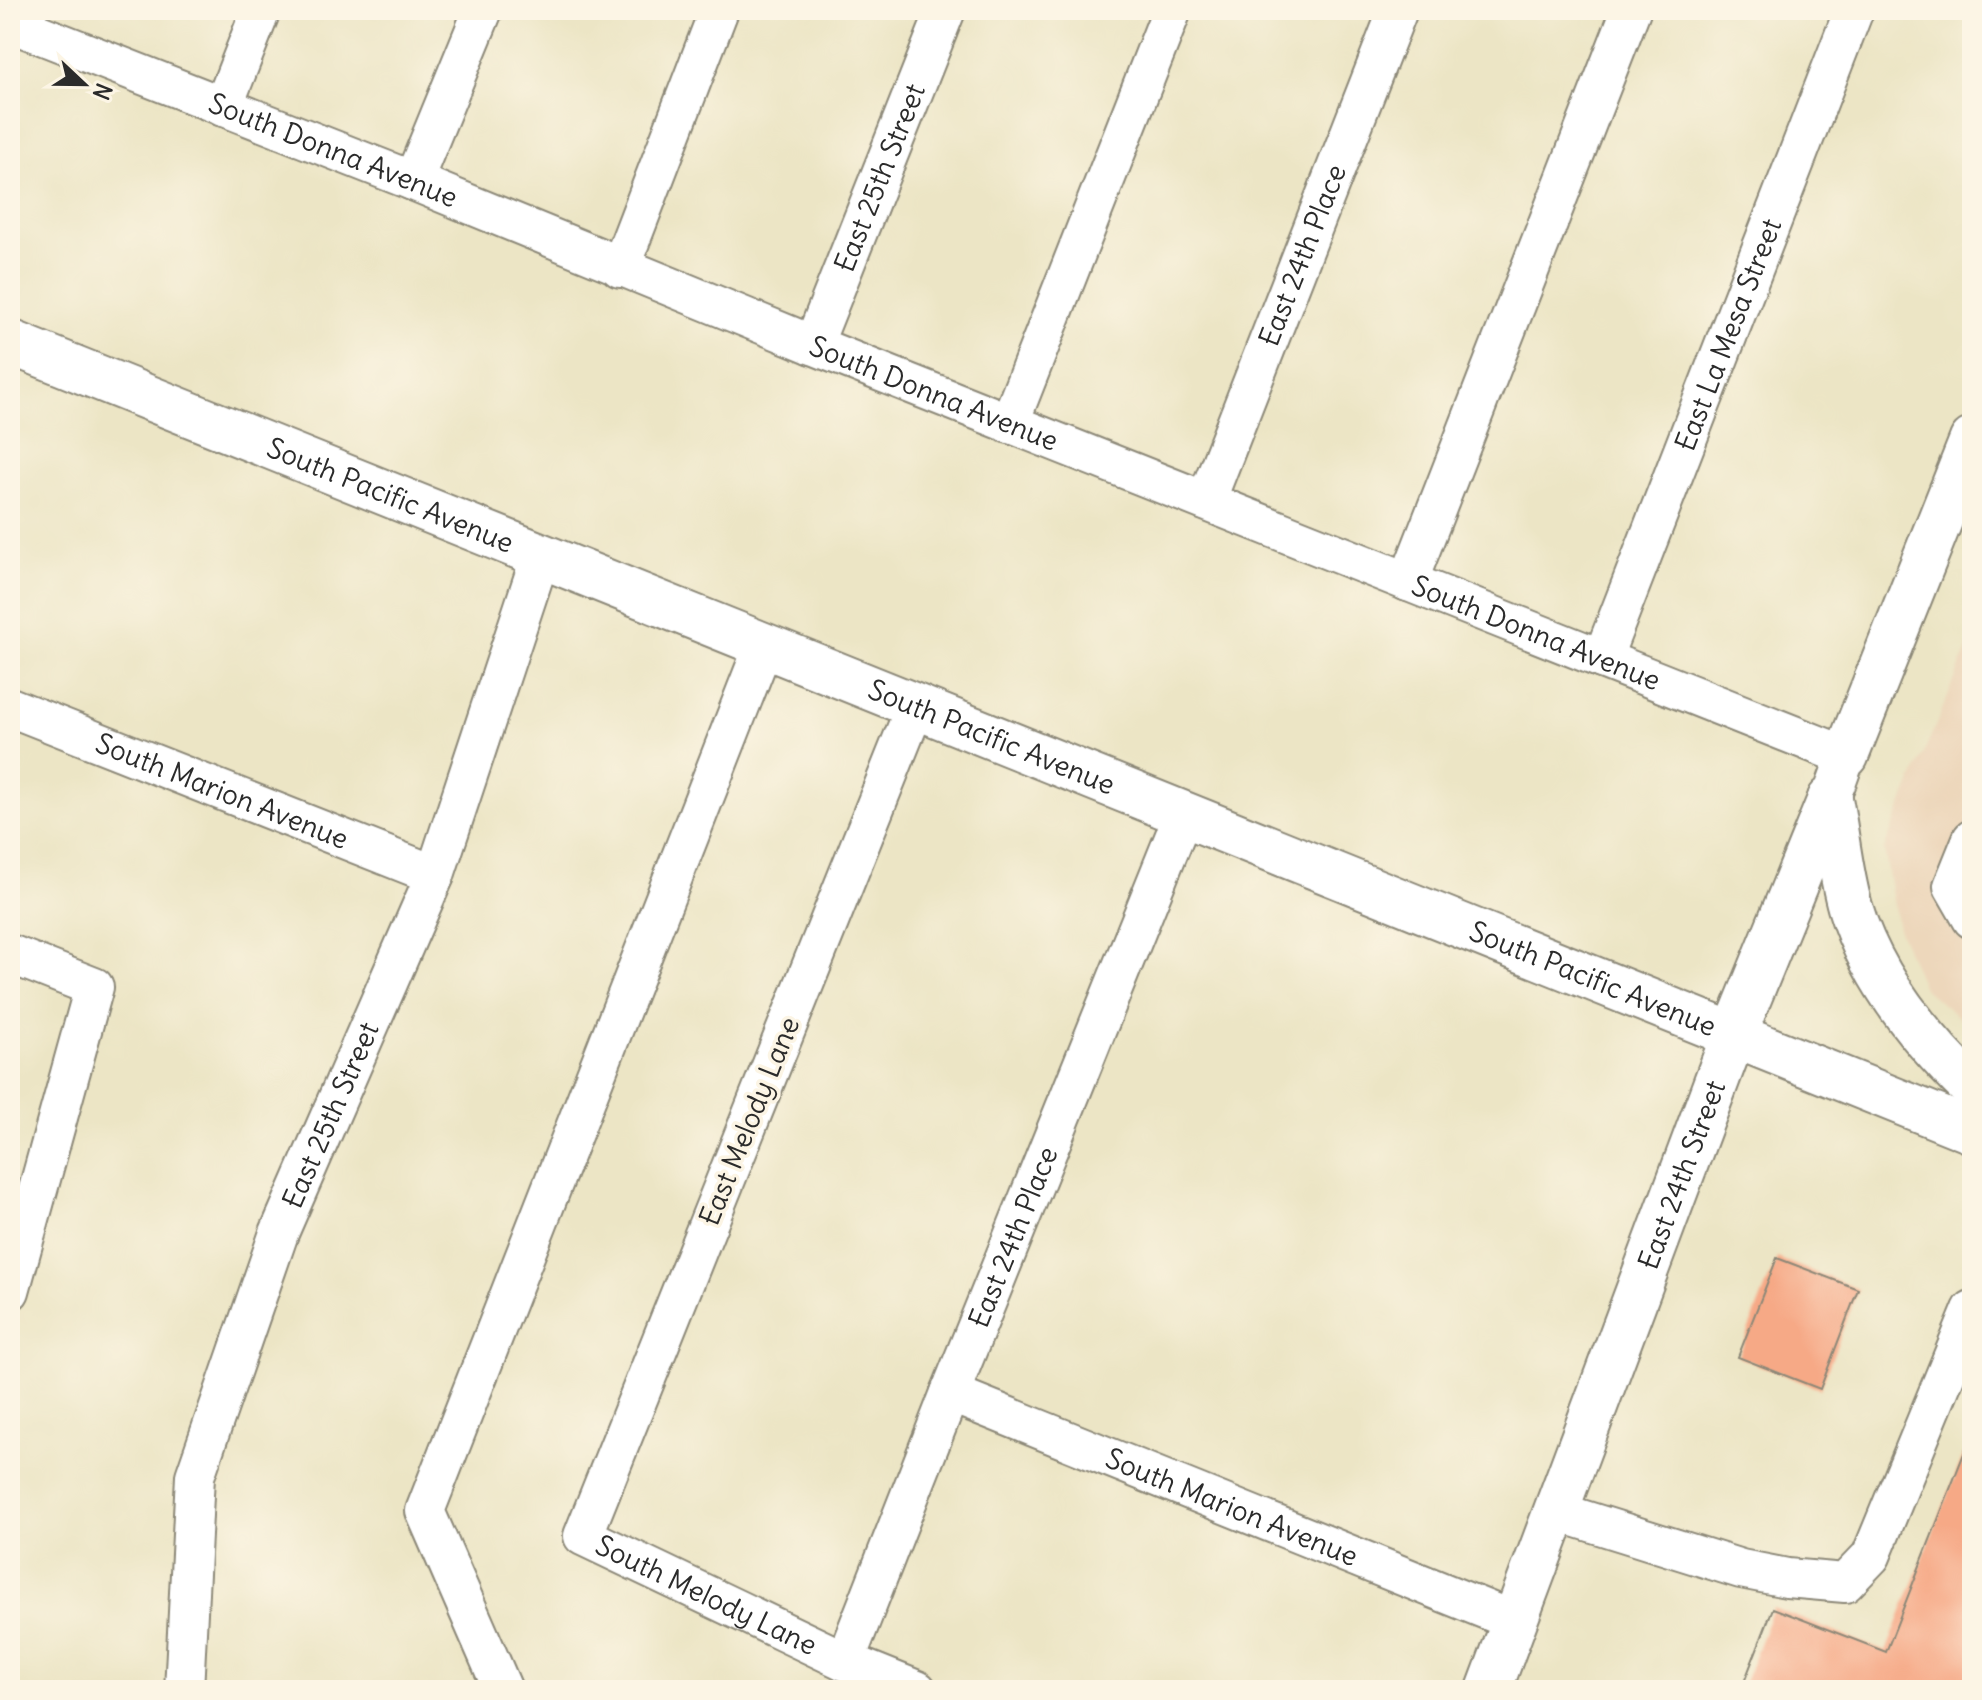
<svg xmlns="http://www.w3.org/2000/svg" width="1982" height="1700" font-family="Delius,sans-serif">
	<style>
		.built { fill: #edd7bb }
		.building { fill: #f6a986 }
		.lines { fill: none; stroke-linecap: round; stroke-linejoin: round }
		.minor-casing { stroke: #8c8878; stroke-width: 42 }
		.major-casing { stroke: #8c8878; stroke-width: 48 }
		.minor { stroke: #fff; stroke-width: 38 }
		.major { stroke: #fff; stroke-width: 44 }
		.labels { text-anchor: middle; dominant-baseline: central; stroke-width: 7; stroke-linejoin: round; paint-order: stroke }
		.street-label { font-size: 28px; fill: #2b2b2b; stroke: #fcf5e5 }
	</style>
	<rect width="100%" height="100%" fill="#fcf5e5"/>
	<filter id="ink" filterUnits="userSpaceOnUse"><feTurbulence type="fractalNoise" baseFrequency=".0125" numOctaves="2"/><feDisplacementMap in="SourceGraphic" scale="16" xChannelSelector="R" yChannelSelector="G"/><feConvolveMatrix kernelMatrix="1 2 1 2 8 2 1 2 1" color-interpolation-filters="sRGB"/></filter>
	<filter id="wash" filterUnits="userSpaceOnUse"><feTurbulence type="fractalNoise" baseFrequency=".006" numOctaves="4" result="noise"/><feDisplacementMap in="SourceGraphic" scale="32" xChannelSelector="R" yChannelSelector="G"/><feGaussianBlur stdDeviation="1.8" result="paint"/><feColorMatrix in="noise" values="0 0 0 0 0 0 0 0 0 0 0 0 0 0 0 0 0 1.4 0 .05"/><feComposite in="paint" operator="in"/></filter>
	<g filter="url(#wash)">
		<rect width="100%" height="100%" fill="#ece5c5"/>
		<path class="built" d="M 1972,638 L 1972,1025 L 1962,1020 L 1923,988 L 1898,928 L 1884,849 Z"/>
		<g id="blocks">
			<path class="building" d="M 1777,1258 L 1858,1289 L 1820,1389 L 1738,1357 Z
				M 1972,1433 L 1972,1690 L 1741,1690 L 1773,1608 L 1886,1652 Z"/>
		</g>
	</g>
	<g filter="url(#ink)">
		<use href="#blocks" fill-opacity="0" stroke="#8c8878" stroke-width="2"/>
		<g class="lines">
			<defs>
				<g id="minor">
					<path id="s1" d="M 28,10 L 21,27 L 413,181 L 813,345 L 1846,756 L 1836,784"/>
					<path d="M 223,107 L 261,10"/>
					<path d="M 413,181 L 483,10"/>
					<path d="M 620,268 L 719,10"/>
					<path id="s2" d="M 813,345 L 946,10"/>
					<path d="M 1009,424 L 1172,10"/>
					<path id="s3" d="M 1206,501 L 1398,10"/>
					<path d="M 1408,582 L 1631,10"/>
					<path id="s4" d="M 1602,659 L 1854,10"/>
					<path id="s5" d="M 916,705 L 583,1536 L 845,1661 L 917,1690"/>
					<path id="s6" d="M 10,707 L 435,875"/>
					<path d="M 1972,839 L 1953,886 L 1972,919"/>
					<path d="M 10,954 L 94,987 L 10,1291"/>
					<path id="s7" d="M 950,1393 L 1514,1621"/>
					<path d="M 1555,1511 L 1741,1569 L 1787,1578 L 1845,1583 L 1871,1556 L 1972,1310"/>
					<path id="s8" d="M 845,1661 L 950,1393 L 1184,813"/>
					<path id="s9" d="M 184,1690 L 195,1476 L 279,1233 L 435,875 L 541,555"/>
					<path d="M 503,1690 L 425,1511 L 764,645"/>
				</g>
				<g id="major">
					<path id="s10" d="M 10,342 L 1972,1131"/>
					<path d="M 1846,756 L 1972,440"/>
					<path d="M 1830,799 C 1837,834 1840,872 1850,907 C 1871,977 1920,1038 1972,1088"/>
					<path id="s11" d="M 1489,1690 L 1733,1037 L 1830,799"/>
				</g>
			</defs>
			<use href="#minor" class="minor-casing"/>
			<use href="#major" class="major-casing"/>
			<use href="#minor" class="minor"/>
			<use href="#major" class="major"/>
		</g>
	</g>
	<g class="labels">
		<g class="street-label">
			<text stroke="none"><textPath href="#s1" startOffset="354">South Donna Avenue</textPath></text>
			<text stroke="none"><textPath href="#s2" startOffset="180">East 25th Street</textPath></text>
			<text stroke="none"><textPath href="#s3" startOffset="264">East 24th Place</textPath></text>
			<text stroke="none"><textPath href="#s4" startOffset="348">East La Mesa Street</textPath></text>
			<text stroke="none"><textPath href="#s1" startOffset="1002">South Donna Avenue</textPath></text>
			<text stroke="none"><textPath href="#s10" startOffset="410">South Pacific Avenue</textPath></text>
			<text stroke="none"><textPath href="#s1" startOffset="1650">South Donna Avenue</textPath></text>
			<text stroke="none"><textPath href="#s10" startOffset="1058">South Pacific Avenue</textPath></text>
			<text stroke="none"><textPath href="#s6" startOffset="228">South Marion Avenue</textPath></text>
			<text stroke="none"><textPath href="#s10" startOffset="1706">South Pacific Avenue</textPath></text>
			<text stroke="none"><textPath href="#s9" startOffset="600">East 25th Street</textPath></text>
			<text transform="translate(749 1121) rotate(-68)">East Melody Lane</text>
			<text stroke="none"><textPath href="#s11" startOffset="550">East 24th Street</textPath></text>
			<text stroke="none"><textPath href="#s8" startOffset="456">East 24th Place</textPath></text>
			<text stroke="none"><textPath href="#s7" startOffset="304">South Marion Avenue</textPath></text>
			<text stroke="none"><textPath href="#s5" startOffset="1032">South Melody Lane</textPath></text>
		</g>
	</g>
	<rect width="1982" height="1700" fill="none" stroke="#fcf5e5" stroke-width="40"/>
	<g transform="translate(84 84) rotate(112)" stroke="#fcf5e5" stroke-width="6" paint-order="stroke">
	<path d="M0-6L14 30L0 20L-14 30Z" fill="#2b2b2b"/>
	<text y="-12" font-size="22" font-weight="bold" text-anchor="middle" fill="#2b2b2b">N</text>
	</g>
</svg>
